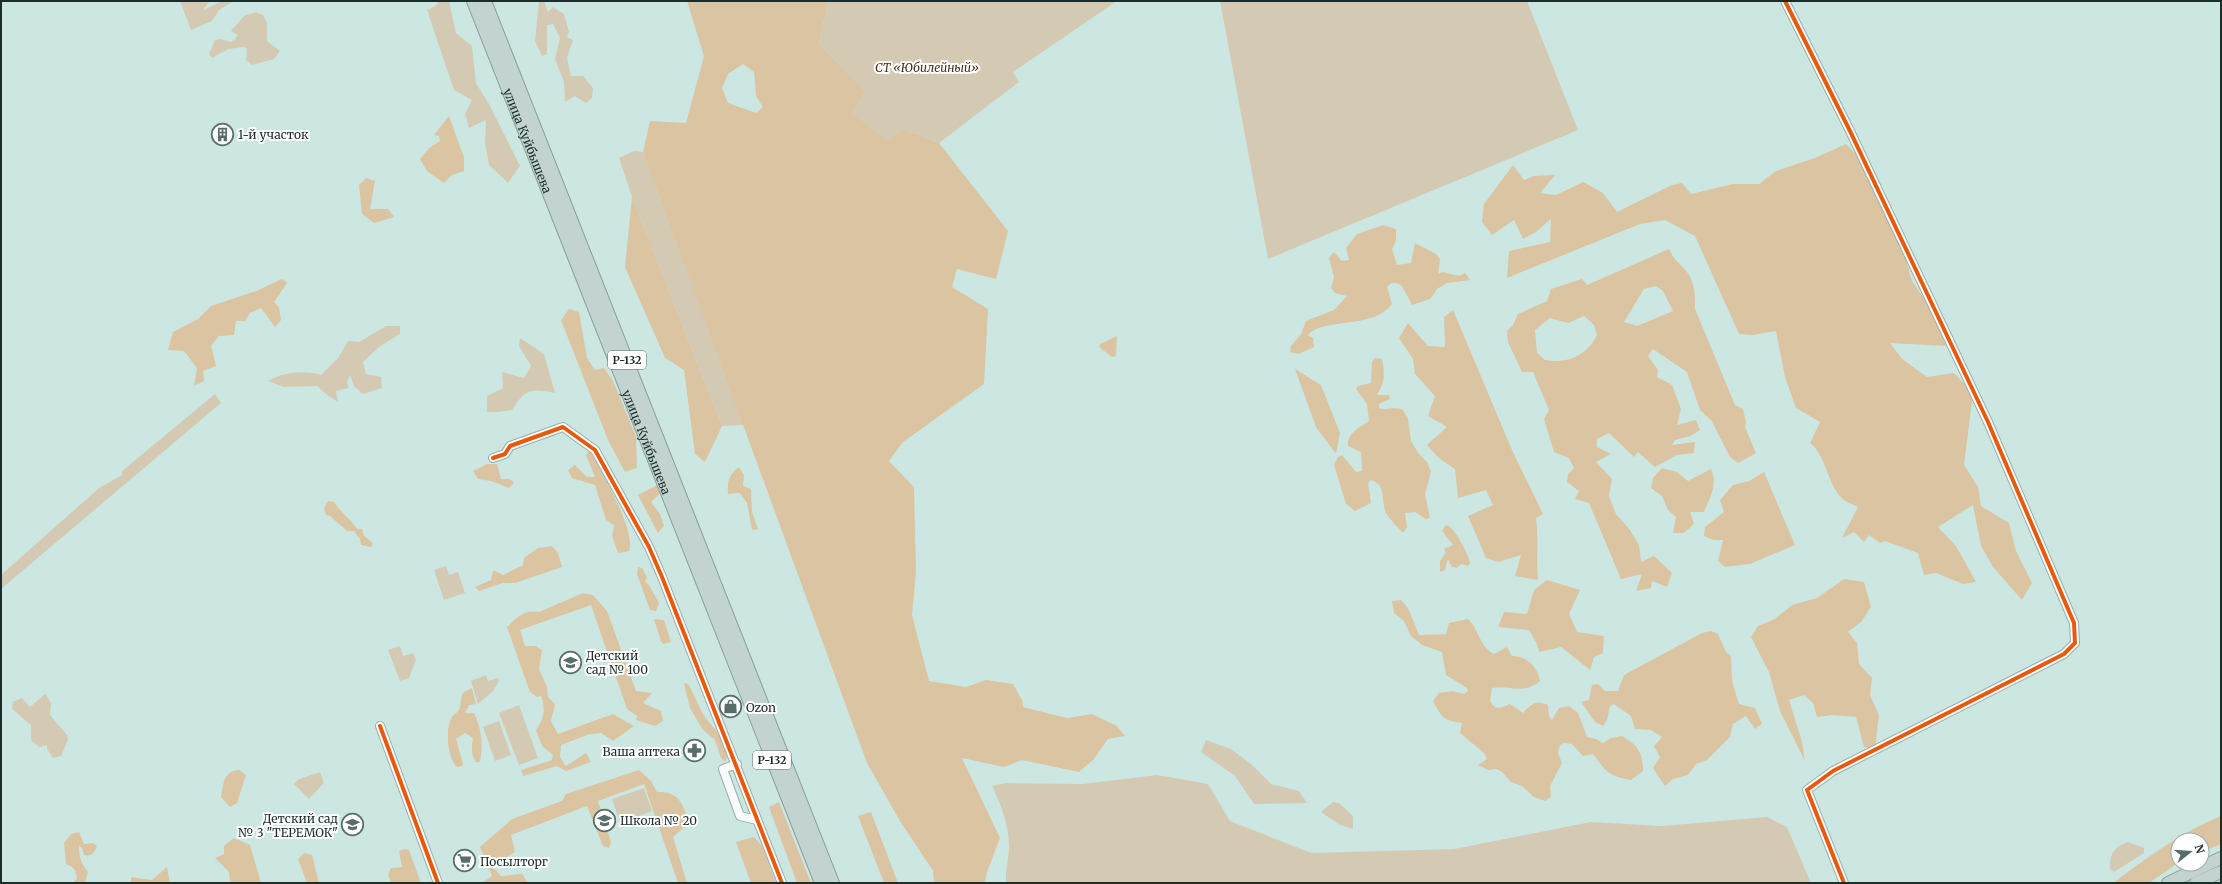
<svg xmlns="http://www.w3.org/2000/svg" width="2222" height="884" font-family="Merriweather,serif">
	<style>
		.green { fill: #d4cab4 }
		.forest { fill: #dbc4a1; fill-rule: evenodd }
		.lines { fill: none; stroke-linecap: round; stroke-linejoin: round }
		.minor-casing { stroke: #99aeab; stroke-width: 10 }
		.highway-casing { stroke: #869f9b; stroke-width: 14 }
		.minor { stroke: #f7fbfb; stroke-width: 8 }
		.highway { stroke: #c3d3d0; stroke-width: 12 }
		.cycleway-casing { stroke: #fff; stroke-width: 6 }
		.cycleway { stroke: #e8590c; stroke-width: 4 }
		.labels { text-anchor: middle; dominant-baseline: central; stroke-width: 4; stroke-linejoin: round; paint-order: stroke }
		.shield { fill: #fff; stroke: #5f6c6b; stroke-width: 1 }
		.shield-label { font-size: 11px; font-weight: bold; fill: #1a2d2b }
		.park-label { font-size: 12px; font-style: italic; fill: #482e13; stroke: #fff }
		.poi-label { font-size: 12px; fill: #1a2d2b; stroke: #fff; text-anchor: start }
		.street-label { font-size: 12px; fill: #1a2d2b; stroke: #fff }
	</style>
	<rect width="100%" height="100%" fill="#cce7e2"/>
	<path class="green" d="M 180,1 L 210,1 L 203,10 L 223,1 L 234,1 L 219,10 L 212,21 L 191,30 Z
		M 438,1 L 449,1 L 456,33 L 472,46 L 476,83 L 489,104 L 520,166 L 508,183 L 489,165 L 485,143 L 486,120 L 469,128 L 465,114 L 472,100 L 454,90 L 427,10 L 437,5 Z
		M 539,1 L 544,1 L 548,12 L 553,7 L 564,14 L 569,32 L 567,37 L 573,40 L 567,58 L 571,76 L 583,76 L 593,88 L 592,98 L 586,103 L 575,96 L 565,102 L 564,82 L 555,59 L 560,38 L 553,24 L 547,25 L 547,54 L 542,56 L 535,41 Z
		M 828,1 L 1117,1 L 1013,72 L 1019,82 L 939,143 L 904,129 L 888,142 L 852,113 L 864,90 L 819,44 Z
		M 1220,1 L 1527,1 L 1578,130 L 1268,259 Z
		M 256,12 L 263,15 L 267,23 L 267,41 L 280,51 L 274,59 L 252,65 L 246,60 L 247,49 L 244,47 L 228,49 L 212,58 L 209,54 L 215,40 L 221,39 L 231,42 L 235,39 L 238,35 L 231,31 L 244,16 Z
		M 634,151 L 643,152 L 744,425 L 722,426 L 632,197 L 619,158 Z
		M 386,326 L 400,326 L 400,334 L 379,347 L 363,362 L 366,374 L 381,377 L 382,388 L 363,394 L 354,386 L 350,375 L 347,382 L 349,388 L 336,391 L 338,402 L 326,394 L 317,386 L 283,387 L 268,381 C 282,372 305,370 321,375 L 338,358 L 348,341 L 359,342 Z
		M 520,338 L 544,354 L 555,393 C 531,388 525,389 512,410 L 499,412 L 487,412 L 487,396 L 503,388 L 502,372 L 524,378 L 531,366 L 519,346 Z
		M 215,394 L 221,403 L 1,589 L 1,575 L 99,488 L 122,475 L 122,471 Z
		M 446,566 L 449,575 L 458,572 L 465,593 L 444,600 L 434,570 Z
		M 400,646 L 403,656 L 413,653 L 416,660 L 409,678 L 400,681 L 388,650 Z
		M 486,675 L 488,681 L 498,678 L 499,681 L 493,691 L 478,704 L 471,681 Z
		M 45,694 L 51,703 L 50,715 L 67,735 L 68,740 L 61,756 L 53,758 L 47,749 L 47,745 L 39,747 L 31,740 L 31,725 L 12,709 L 13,702 L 22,698 L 30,707 Z
		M 519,705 L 538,758 L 519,765 L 499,713 Z
		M 499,721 L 511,755 L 495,761 L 483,727 Z
		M 1206,740 L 1231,749 L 1251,764 L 1271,784 L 1299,791 L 1307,803 L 1254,804 L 1235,776 L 1201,752 Z
		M 320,772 L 324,783 L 309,799 L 294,784 L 299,779 Z
		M 1157,775 L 1208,784 L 1230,821 L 1311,853 L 1454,849 L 1591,822 L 1662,826 L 1767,817 L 1787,827 L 1811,883 L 1006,883 C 1005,870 1009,859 1009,846 C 1009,826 1001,804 992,786 L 1006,783 L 1083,784 Z
		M 644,788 L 652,811 L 620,823 L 612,799 Z
		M 1333,802 L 1339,803 L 1353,816 L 1353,829 L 1340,825 L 1321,812 Z
		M 2128,842 L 2144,848 L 2144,853 L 2114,872 L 2110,869 C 2109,854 2114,847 2128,842 Z"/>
	<path class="forest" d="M 687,1 L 828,1 L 819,44 L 865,91 L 852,113 L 888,141 L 904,129 L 939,143 L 1008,231 L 996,279 L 957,269 L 952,287 L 988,309 L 984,384 L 903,442 L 889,461 L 914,487 L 916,572 L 912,615 L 929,681 L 966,687 L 986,680 L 1013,684 L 1023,702 L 1023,707 L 1067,718 L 1092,714 L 1117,726 L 1125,736 L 1108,739 L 1093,760 L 1079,772 L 1022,760 L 1004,767 L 962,758 L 1000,838 L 986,875 L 985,883 L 934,883 L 933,871 L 900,821 L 867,763 L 643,152 L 650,121 L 686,123 L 704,56 ZM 743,64 L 754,72 L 756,96 L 763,107 L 756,113 L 728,103 L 722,88 L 728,74 Z
		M 449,116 L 464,157 L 464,171 L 452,175 L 444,183 L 427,171 L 420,159 L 429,148 L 440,141 L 439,136 L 434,135 Z
		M 1846,144 L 1863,162 L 1906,260 L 1912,281 L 1934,313 L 1946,346 L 1890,343 L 1902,359 L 1927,377 L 1954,373 L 1973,393 L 1964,465 L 1978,487 L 1981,506 L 2009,523 L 2016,551 L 2032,583 L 2022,600 L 1993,567 L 1981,546 L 1973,505 L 1938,527 L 1956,546 L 1976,582 L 1963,584 L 1936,573 L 1924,575 L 1918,553 L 1885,541 L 1880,543 L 1869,535 L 1864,542 L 1854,532 L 1842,538 L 1858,507 C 1854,505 1848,503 1844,500 C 1827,486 1827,456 1810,443 L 1820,422 L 1796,408 L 1785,377 L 1776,331 L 1752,335 L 1739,334 L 1695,236 L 1665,220 L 1640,224 L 1507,278 L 1509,251 L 1550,242 L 1551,219 L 1536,232 L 1523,239 L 1514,220 L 1492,235 L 1482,222 L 1484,204 L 1513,165 L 1524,180 L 1534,176 L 1555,175 L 1540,193 L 1556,195 L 1583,182 L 1603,193 L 1617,212 L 1672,185 L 1682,183 L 1691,194 L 1733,184 L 1759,184 L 1776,171 L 1815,158 Z
		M 366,178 L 375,181 L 370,209 L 388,209 L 394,217 L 374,223 L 362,214 L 359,185 Z
		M 632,197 L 722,426 L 705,462 L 695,454 L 684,370 L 665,358 L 625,267 Z
		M 1383,225 L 1396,229 L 1396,241 L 1392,249 L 1397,265 L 1411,263 L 1415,243 L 1436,254 L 1440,259 L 1438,274 L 1443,272 L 1459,276 L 1465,273 L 1470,280 L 1447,283 L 1437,289 L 1430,299 L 1412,305 L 1402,286 L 1397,283 L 1391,283 L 1387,287 L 1392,304 C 1373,330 1323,317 1308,335 L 1313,338 L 1314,347 L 1298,354 L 1290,352 L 1291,346 L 1301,334 L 1306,321 L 1334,310 L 1347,296 L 1335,293 L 1331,288 L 1334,277 L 1329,258 L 1334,252 L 1342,261 L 1349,260 L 1346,248 L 1357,234 Z
		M 1669,249 C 1674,261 1680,263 1687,272 C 1695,282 1695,297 1695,309 L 1735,405 L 1743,409 L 1746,422 L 1745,427 L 1756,453 L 1738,463 L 1730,457 L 1711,420 L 1700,410 L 1687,372 L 1653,349 L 1648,356 L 1658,370 L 1657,377 L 1672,385 L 1681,409 L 1677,425 L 1696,420 L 1700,430 L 1690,436 L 1675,440 L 1672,445 L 1695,442 L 1694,453 L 1677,455 L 1655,467 L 1638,452 L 1634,457 L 1609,433 L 1597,439 L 1597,447 L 1611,454 L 1596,462 L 1612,479 L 1609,496 L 1616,514 L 1630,530 L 1639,545 L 1641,562 L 1654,556 L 1672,573 L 1667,587 L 1652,581 L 1651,588 L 1636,591 L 1642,574 L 1621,579 L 1589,503 L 1575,499 L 1579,491 L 1567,482 L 1568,474 L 1574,468 L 1569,458 L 1554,452 L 1544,419 L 1549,410 L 1533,372 L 1522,372 L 1508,342 L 1507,331 L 1513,325 L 1518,314 L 1547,301 L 1551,289 L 1582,279 L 1587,285 ZM 1656,286 L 1663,291 L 1673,311 L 1637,326 L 1624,322 L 1644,289 ZM 1584,316 L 1594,325 L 1597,335 C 1587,356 1567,364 1545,360 L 1537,353 L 1535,330 L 1550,318 L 1568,323 Z
		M 282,279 L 287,283 L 274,302 L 279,307 L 281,320 L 275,327 L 261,308 L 250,313 L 245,321 L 236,321 L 234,335 L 219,336 L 211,346 L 216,366 L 203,371 L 204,381 L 194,386 L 197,368 L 184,351 L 168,350 L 173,332 L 198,319 L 211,306 L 256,291 Z
		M 569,309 L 579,312 L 587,358 L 595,370 L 604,368 L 613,381 L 636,436 L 637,468 L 625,472 L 608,440 L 561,320 Z
		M 1453,310 L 1512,450 L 1543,514 L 1536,518 C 1539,539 1536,559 1538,580 L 1515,576 L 1521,555 L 1498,562 L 1486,558 L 1468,516 L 1493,505 L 1486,490 L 1458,498 L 1455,469 L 1440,459 L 1427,445 L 1447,427 L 1428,416 L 1435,396 L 1415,374 L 1413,359 L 1399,338 L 1408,323 L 1428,346 L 1445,347 L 1444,317 Z
		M 1117,336 L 1116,356 L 1112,357 L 1099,347 L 1100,344 Z
		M 1375,358 L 1382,359 C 1385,374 1385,382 1377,395 L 1389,395 L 1390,399 L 1379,404 L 1379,408 C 1388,411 1393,406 1403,410 L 1408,419 L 1411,441 L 1419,454 L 1427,462 L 1431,472 L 1425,494 L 1430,518 L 1426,519 L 1415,512 L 1405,513 L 1407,527 L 1403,533 C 1398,527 1390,520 1386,513 C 1381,503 1387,484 1371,480 L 1368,483 L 1371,503 L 1355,511 L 1346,504 L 1334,465 L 1338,457 L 1342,455 L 1356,472 L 1362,471 L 1361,452 L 1348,446 C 1347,433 1359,428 1369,421 L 1367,404 L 1356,389 L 1358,386 L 1371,383 L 1372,362 Z
		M 1295,369 L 1321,385 L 1340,433 L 1336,454 L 1316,427 Z
		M 589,451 C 601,468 637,534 629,551 L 618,553 L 612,536 L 614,525 L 606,520 L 595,485 L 572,478 L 568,470 L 575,465 L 587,477 L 595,477 L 586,455 Z
		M 487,464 L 497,464 L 501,479 L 510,479 L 514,483 L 509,488 L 491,481 L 478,479 L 473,471 Z
		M 739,467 L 744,475 L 743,486 L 751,489 L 752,512 L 758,529 L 752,530 L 747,503 L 740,493 L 728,494 C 727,481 729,475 739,467 Z
		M 1662,468 L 1677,472 L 1688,481 L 1711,469 C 1718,485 1710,497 1704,512 L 1690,512 L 1694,524 L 1684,533 L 1673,533 L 1676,517 L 1668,510 L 1662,496 L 1651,488 L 1653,478 Z
		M 1764,472 L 1795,545 L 1750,564 L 1725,567 L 1718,561 L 1723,540 L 1714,540 L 1704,536 L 1705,527 L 1724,512 L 1720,500 L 1733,485 L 1749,481 Z
		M 657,485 L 662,492 L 651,502 L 660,514 L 664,526 L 658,533 L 638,495 Z
		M 328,501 L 334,502 C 341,513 350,518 357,529 L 362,529 L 364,536 L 373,543 L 371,547 L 361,545 L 360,539 L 354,531 L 347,531 L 330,516 L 326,515 L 324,508 Z
		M 1446,525 C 1454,526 1469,555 1470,563 L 1468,566 L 1461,564 L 1457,568 L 1452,567 L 1448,559 L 1445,570 L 1440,572 L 1440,561 L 1446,553 L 1444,549 L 1453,545 L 1442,531 Z
		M 552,546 L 558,553 L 562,567 L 515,583 L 503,583 L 479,591 L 475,587 L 491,580 L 493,570 L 503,575 L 523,565 L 524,558 L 538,548 Z
		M 638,567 L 642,568 L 647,577 L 645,582 L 649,585 L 659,603 L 656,611 L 650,610 L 637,574 Z
		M 1844,579 L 1864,582 L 1871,607 L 1861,622 L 1848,632 L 1857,643 L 1859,664 L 1872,678 L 1870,695 L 1879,715 L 1875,749 L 1864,747 L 1856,717 L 1832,715 L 1817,717 L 1813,703 L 1804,695 L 1789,700 L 1802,742 L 1805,761 L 1780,711 L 1769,672 L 1751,637 L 1758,626 L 1775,619 L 1792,605 L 1817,598 Z
		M 1547,580 L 1580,590 L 1569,614 L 1577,632 L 1604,636 L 1603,653 L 1594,657 L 1590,670 L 1561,647 L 1539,652 L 1537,644 L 1529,630 L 1498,627 L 1504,612 L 1527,614 L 1534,590 Z
		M 583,593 L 593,595 L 607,611 L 636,691 L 652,693 L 643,703 L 661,711 L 663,721 L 655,726 L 636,720 L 637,716 L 627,709 L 591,605 L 520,630 L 525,646 L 536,646 L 542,650 L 539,669 L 547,687 L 548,697 L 555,704 L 551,721 L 558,734 L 613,714 L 634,726 L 613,741 L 601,733 L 590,734 L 561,745 L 560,757 L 566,766 L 586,753 L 591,762 L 566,771 L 557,766 L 523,776 L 521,770 L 552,760 L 553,755 L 542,746 L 536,730 C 544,718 546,710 541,696 L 537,697 L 530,692 L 507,627 C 517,618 523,609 539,612 Z
		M 1401,600 L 1408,608 L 1419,635 L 1446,634 L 1449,623 L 1468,619 C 1480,631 1479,646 1494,654 L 1507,647 L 1512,656 C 1527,656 1537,666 1540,681 C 1522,696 1510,684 1492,688 L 1490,701 C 1496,711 1500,708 1510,704 L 1523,713 C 1531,704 1536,700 1548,705 L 1549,716 L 1552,720 L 1559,708 L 1569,706 L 1578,713 L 1587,737 L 1596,739 L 1603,743 L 1611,738 L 1622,736 C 1638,745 1643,753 1643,771 L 1631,780 C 1609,776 1606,772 1593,754 L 1583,756 L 1572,744 L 1564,743 L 1560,745 L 1558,753 L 1562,763 L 1550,786 L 1551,797 L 1545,801 L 1534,797 L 1522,786 L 1511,782 L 1501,771 L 1496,769 L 1488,770 L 1478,765 L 1487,759 L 1484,753 L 1460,733 L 1462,723 C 1443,720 1442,718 1433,701 L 1439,693 L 1453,691 L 1464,694 L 1468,691 L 1467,688 L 1446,675 L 1442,652 L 1422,645 L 1411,636 L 1404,621 L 1394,613 L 1392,601 Z
		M 654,619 L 664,620 L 671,642 L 663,644 L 661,641 Z
		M 1711,631 L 1718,634 L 1726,652 L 1731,656 L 1732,681 L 1739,704 L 1755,708 L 1762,724 L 1755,729 L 1746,716 L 1733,724 L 1730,737 L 1707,760 L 1696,764 L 1688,775 L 1673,779 L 1665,786 L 1653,768 L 1660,757 L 1654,746 L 1662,737 L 1651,730 L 1635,729 L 1631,716 L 1614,704 L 1610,706 L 1607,720 L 1603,726 L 1595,722 L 1581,702 L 1589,700 L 1592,685 L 1598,684 L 1605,691 L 1618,691 L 1624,675 L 1702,633 Z
		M 684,683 L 688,684 C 695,695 699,709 707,720 C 714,728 724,739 727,750 C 729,755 727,758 725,762 L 721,758 L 715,740 L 703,730 L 690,708 Z
		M 472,688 L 476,704 L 469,705 L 465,713 L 474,713 C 482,731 483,742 480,762 L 476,762 C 470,754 472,746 473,738 L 465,733 L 456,739 L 463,764 L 462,766 L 457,767 C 447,758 445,728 452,717 C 454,714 457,713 459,710 C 464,698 456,695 472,688 Z
		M 240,770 L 246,775 L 237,803 L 230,807 L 221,797 C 224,782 223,771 240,770 Z
		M 639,770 L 651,781 L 657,792 C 680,791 683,805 689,823 L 673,837 L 687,883 L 678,883 L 644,784 L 598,801 L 611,842 L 609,848 L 603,846 L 587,806 L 511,835 L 515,852 L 492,866 L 501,876 L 522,874 L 528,883 L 482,883 L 492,876 L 480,847 L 512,819 L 562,801 L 566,794 Z
		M 779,802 L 811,883 L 797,883 L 769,807 Z
		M 871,812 L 898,883 L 884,883 L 858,816 Z
		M 2221,816 L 2221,844 L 2202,852 L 2202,840 L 2178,840 L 2178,863 L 2149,883 L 2113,883 C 2147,858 2181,832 2221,816 Z
		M 79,832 L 84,844 L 93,843 L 97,846 C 94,853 92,857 84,855 L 82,848 L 79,846 C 79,857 81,863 88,872 L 85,883 L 72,883 L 77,879 C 76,870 74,867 66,864 L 64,843 L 71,834 Z
		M 754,837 L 762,846 L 776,883 L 751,883 L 736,842 Z
		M 234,838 L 250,845 L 261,883 L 230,883 L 229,872 L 215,858 L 224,854 L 224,846 Z
		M 404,849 L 409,850 L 421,883 L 391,883 L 388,874 L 391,868 L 402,867 L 399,851 Z
		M 304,853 L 312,855 L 319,883 L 307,883 L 298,859 Z
		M 167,867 L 170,883 L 131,883 L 131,877 L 152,880 Z"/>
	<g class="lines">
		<defs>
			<path id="minor" d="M 1785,1 L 1850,131 L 1988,422 L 2074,623 L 2075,643 L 2064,654 L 1833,771 L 1807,790 L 1844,883
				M 493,458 L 505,454 L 510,446 L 563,427 L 595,450 L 649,547 L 662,577 L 782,883
				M 380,726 L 438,883
				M 737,764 L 723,769 L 740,816 L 757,820"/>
			<g id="highway">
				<path id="s1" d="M 473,1 L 821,883"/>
				<path d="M 485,1 L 833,883"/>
				<path d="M 2168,883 L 2221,858"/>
				<path d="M 2196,883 L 2221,872"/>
			</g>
		</defs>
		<use href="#minor" class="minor-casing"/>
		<use href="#highway" class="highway-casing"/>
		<use href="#minor" class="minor"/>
		<use href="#highway" class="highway"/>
		<defs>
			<path id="cycleway" d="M 1785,1 L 1850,131 L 1988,422 L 2074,623 L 2075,643 L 2064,654 L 1833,771 L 1807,790 L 1844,883
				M 493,458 L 505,454 L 510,446 L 563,427 L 595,450 L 649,547 L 662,577 L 782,883
				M 380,726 L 438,883"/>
		</defs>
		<use href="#cycleway" class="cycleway-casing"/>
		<use href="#cycleway" class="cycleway"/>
	</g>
	<defs>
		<symbol id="building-ring" viewBox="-11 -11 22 22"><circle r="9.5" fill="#fff" stroke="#586e6b" stroke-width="1.5"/><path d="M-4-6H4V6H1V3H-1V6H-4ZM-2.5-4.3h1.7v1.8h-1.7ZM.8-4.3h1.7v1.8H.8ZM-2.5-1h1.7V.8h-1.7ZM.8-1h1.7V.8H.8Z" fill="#586e6b"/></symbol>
		<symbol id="school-ring" viewBox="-11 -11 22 22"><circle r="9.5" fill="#fff" stroke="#586e6b" stroke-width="1.5"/><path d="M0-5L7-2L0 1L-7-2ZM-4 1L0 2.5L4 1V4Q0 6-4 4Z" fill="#586e6b"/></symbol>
		<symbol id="shop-ring" viewBox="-11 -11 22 22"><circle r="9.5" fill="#fff" stroke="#586e6b" stroke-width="1.5"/><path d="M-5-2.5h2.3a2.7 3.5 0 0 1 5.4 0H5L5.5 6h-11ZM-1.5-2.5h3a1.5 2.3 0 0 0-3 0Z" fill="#586e6b"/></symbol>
		<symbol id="pharmacy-ring" viewBox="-11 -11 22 22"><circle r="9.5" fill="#fff" stroke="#586e6b" stroke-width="1.5"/><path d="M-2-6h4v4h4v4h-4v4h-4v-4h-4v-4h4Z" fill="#586e6b"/></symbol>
		<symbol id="supermarket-ring" viewBox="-11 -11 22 22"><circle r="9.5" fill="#fff" stroke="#586e6b" stroke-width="1.5"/><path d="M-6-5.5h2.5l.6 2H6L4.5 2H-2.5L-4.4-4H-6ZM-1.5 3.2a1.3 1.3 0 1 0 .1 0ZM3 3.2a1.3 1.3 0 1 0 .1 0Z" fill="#586e6b"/></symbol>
	</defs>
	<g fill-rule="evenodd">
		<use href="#building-ring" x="210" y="122" width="25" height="25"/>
		<use href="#school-ring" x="558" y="650" width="25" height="25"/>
		<use href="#shop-ring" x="718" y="694" width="25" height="25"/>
		<use href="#pharmacy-ring" x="682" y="738" width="25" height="25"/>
		<use href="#school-ring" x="592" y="808" width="25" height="25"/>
		<use href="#school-ring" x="340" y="812" width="25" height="25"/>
		<use href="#supermarket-ring" x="452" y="848" width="25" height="25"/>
	</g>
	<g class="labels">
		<g class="shield">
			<rect x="608" y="351" width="38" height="18" rx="3"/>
			<rect x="753" y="751" width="38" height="18" rx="3"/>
		</g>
		<g class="shield-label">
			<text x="627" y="360">Р-132</text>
			<text x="772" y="760">Р-132</text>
		</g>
		<g class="park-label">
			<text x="927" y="67">СТ «Юбилейный»</text>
		</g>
		<g class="poi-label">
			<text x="238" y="134">1-й участок</text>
			<text x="586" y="655">Детский<tspan x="586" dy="14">сад № 100</tspan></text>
			<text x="746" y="707">Ozon</text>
			<text x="680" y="751" text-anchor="end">Ваша аптека</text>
			<text x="338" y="818" text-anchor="end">Детский сад<tspan x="338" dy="14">№ 3 "ТЕРЕМОК"</tspan></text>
			<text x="620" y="820">Школа № 20</text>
			<text x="480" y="861">Посылторг</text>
		</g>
		<g class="street-label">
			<text stroke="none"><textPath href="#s1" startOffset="150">улица Куйбышева</textPath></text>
			<text stroke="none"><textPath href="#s1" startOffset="474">улица Куйбышева</textPath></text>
		</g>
	</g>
	<rect width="2222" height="884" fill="none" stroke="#1a2d2b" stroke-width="4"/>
	<g transform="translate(2190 852) rotate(73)"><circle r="19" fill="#ffffff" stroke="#a3abaa"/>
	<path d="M0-3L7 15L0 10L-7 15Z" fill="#586e6b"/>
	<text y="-6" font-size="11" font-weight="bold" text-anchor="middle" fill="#1a2d2b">N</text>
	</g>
</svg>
